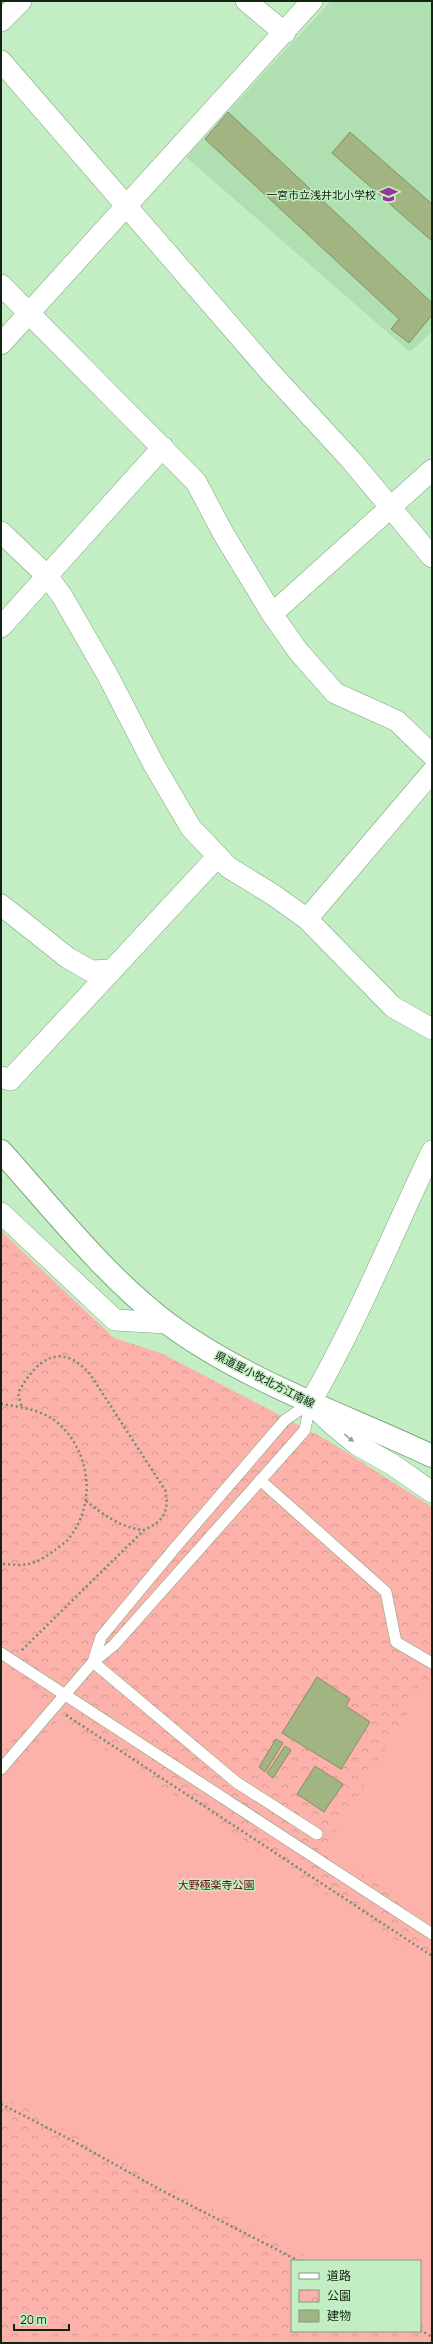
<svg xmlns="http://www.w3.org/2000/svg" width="433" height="2344" font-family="Manrope,'Noto Sans JP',sans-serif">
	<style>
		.built { fill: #b0e0b1 }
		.park { fill: url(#park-crowns); fill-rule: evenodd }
		.garden { fill: #fcb1aa }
		.building { fill: #a1b482; stroke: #819362 }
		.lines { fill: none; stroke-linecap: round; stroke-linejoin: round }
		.lane-casing { stroke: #7da67e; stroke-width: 12 }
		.street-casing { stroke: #7da67e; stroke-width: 22 }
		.secondary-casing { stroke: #7da67e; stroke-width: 24 }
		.path { stroke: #6f8e70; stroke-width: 2.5; stroke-dasharray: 2 3; stroke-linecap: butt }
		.lane { stroke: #fff; stroke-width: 11 }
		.street { stroke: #fff; stroke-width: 21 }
		.secondary { stroke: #fff; stroke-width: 22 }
		.oneway { fill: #959c95 }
		.labels { text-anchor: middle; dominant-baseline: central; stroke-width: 3; stroke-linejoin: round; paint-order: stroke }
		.poi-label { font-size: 11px; fill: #132314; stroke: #c3eec3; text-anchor: end }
		.street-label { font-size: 11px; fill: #132314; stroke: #c3eec3 }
		.park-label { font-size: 11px; fill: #6a080f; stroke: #c3eec3 }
	</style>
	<defs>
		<pattern id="park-crowns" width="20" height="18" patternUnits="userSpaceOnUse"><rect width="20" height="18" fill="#fcb1aa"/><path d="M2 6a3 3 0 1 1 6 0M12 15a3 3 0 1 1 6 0" fill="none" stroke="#d79891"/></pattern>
	</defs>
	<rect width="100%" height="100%" fill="#c3eec3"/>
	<path class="built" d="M 331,1 L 432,1 L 432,332 L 410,352 L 186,157 Z"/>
	<path class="park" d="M 1,1231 L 114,1338 L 163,1354 L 327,1440 L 432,1507 L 432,2343 L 1,2343 ZM 292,2261 L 420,2261 L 420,2331 L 292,2331 Z"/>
	<path class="garden" d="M 1,1669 L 48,1701 L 1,1753 Z
		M 424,1685 L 432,1691 L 432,1919 L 325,1850 Z
		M 59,1719 L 432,1964 L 432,2331 L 420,2324 L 420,2261 L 317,2261 L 161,2183 L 1,2094 L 1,1784 Z"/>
	<path class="building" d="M 228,112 L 432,303 L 432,315 L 409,343 L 391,329 L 399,319 L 205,139 Z
		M 350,132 L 432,204 L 432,241 L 332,153 Z
		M 317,1677 L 350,1699 L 346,1706 L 370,1722 L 341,1769 L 282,1733 Z
		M 276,1739 L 283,1743 L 265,1772 L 259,1767 Z
		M 285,1746 L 291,1750 L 273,1778 L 267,1773 Z
		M 315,1766 L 343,1784 L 324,1812 L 297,1794 Z"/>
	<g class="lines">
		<defs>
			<path id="lane" d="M 310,1403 L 305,1430 L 114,1645 L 93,1662 L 101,1637 L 174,1549 L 285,1420 Z
				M 260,1480 L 386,1592 L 396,1642 L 432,1663
				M 1,1653 L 432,1934
				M 1,1769 L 93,1662 L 236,1782 L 317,1834"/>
			<path id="street" d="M 246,1 L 285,33
				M 1,21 L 21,1
				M 1,61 L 270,372 L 350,459 L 432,557
				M 1,285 L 196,482 L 223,533 L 272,614 L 298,651 L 335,693 L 397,721 L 432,755
				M 1,344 L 312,1
				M 1,532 L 47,576 L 62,596 L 107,674 L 154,765 L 191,828 L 228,867 L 272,894 L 307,919 L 393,1007 L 432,1029
				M 272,614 L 432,470
				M 1,627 L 163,447
				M 1,905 L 68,958 L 91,971 L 112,970
				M 307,919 L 432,772
				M 1,1077 L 10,1080 L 218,856
				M 432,1151 C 392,1235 357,1322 310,1403 L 332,1424 L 356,1444 L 393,1465 L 432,1492
				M 1,1213 L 115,1320 L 167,1323"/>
			<path id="secondary" d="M 1,1151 C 53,1209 105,1276 167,1323 C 247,1382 343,1414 432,1456"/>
		</defs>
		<use href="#lane" class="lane-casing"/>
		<use href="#street" class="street-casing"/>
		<use href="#secondary" class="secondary-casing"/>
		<path class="path" d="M 1,1404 C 21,1407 45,1410 60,1425 C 91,1454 96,1505 69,1538 C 66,1543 59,1546 55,1550 C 48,1555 37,1563 28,1564 C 20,1566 10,1564 1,1564
			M 86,1501 C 104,1515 121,1528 144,1530
			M 22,1650 L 144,1530 C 163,1522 170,1511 165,1490 L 90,1374 C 60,1340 36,1360 18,1393 L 22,1408
			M 66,1715 L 432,1956
			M 1,2104 L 73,2141 L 157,2188 L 299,2261
			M 420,2330 L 432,2337"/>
		<use href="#lane" class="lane"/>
		<use href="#street" class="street"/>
		<use href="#secondary" class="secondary"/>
	</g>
	<defs><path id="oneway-solid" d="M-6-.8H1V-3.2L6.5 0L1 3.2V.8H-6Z"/></defs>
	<use class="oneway" href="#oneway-solid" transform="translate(349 1438) rotate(39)"/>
	<defs>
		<symbol id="school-bare" viewBox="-9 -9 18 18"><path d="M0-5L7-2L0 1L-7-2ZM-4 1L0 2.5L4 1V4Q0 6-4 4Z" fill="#97369d" stroke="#c3eec3" stroke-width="2.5" paint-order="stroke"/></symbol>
	</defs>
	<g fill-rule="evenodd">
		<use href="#school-bare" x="376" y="182" width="25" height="25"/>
	</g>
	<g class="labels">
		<g class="poi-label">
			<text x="376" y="194">一宮市立浅井北小学校</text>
		</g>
		<g class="street-label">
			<text transform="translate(265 1379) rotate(27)">県道里小牧北方江南線</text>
		</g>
		<g class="park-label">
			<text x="216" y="1884">大野極楽寺公園</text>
		</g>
	</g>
	<rect width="433" height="2344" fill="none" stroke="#132314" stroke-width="4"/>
	<rect x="291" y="2260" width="130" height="72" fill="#c3eec3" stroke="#7d9d7d"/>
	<rect x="299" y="2273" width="20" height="6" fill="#ffffff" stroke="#7d9d7d"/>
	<text x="327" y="2280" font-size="12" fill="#132314">道路</text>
	<rect x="299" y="2290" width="20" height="12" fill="url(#park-crowns)" stroke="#7d9d7d"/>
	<text x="327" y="2300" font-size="12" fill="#132314">公園</text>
	<rect x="299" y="2310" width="20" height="12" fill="#a1b482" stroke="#7d9d7d"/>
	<text x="327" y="2320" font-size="12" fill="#132314">建物</text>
	<path d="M14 2324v6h55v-6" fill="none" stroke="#132314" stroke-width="2"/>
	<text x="20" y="2324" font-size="12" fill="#132314" stroke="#c3eec3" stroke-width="3" paint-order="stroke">20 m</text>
</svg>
